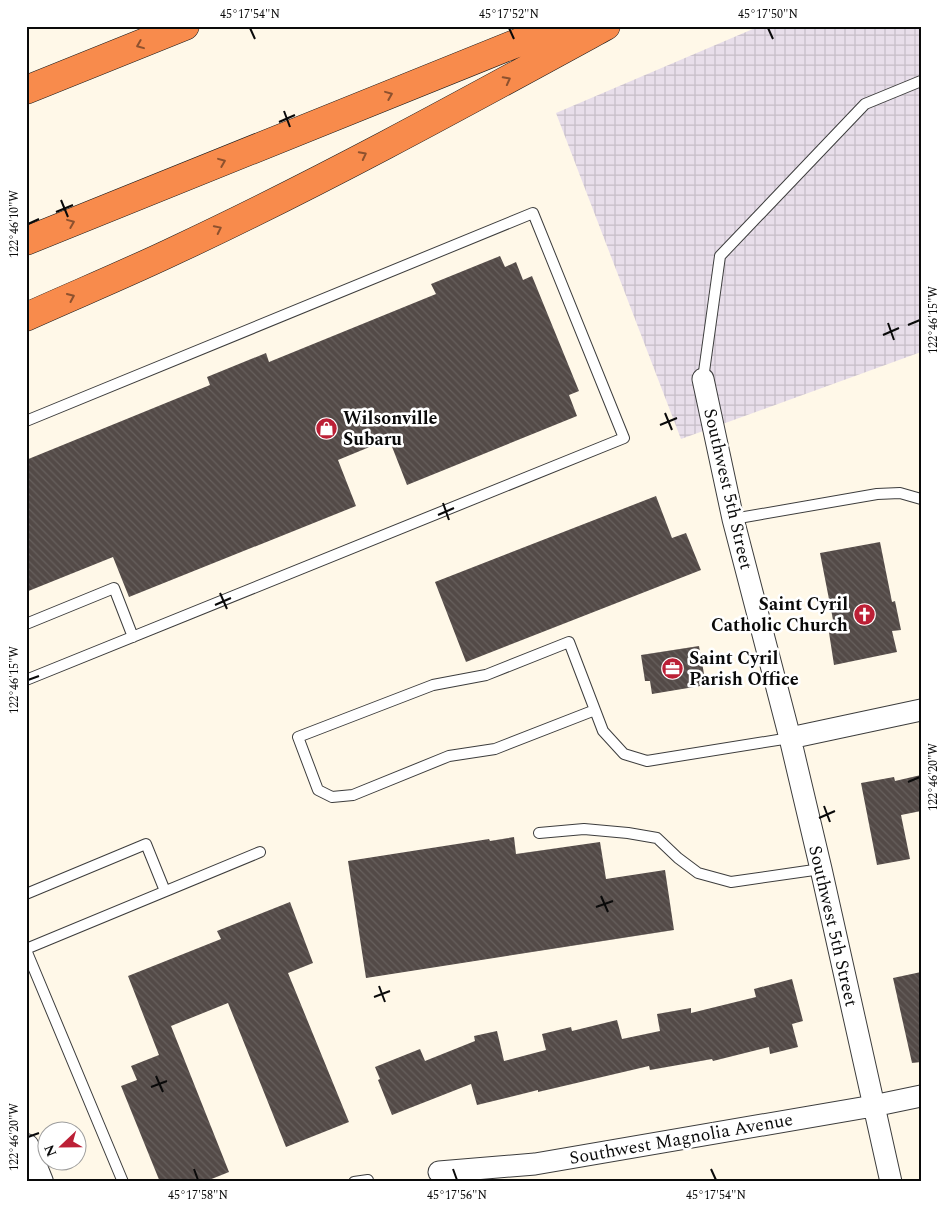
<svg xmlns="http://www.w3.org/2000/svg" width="947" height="1208" font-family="Spectral,serif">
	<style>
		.industrial { fill: url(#industrial-grid) }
		.building { fill: url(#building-back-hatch) }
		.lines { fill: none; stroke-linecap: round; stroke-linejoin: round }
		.service-casing { stroke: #3d3d3d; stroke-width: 12 }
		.minor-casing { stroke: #3d3d3d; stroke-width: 23 }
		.tertiary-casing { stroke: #3d3d3d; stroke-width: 28 }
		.motorway-casing { stroke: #1b1b1b; stroke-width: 29 }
		.service { stroke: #fff; stroke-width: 10 }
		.minor { stroke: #fff; stroke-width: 21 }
		.tertiary { stroke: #fff; stroke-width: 26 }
		.motorway { stroke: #f88b4c; stroke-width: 28 }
		.oneway { stroke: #8d512e }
		.ticks { fill: none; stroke: #0a0a0a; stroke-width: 2 }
		.labels { text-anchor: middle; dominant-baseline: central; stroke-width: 5; stroke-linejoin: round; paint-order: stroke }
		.poi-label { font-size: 18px; font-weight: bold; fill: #0a0a0a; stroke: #fff; text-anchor: start }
		.street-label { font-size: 18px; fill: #0a0a0a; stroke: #fff }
		.neatline { fill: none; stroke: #0a0a0a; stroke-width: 2 }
		.ticks-label { font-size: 12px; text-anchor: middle; fill: #0a0a0a }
	</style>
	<defs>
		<pattern id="industrial-grid" width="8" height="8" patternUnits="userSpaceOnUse" patternTransform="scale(1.25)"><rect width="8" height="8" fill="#e8deea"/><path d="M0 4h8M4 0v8" fill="none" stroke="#c6bdc7"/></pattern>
		<pattern id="building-back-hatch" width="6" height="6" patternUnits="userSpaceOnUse" patternTransform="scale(1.25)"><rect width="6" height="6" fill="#534a47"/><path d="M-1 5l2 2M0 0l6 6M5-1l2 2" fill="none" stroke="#67605d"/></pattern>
	</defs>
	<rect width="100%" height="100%" fill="#fff8e8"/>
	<path class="industrial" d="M 760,26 L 921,26 L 921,352 L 681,439 L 556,113 Z"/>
	<path class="building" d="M 500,256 L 505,267 L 516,262 L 523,280 L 532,276 L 579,391 L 569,395 L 577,416 L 407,485 L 389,439 L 338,460 L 356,506 L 129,597 L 113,557 L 26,592 L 26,460 L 210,385 L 207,377 L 266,353 L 269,362 L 436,294 L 431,284 Z
		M 656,496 L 672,538 L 686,533 L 701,570 L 466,662 L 435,582 Z
		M 880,542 L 892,602 L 895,601 L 901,630 L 892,631 L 897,652 L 834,665 L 828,626 L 834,625 L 820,553 Z
		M 699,646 L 706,685 L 652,694 L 650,681 L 645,681 L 641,655 Z
		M 921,775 L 921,811 L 901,815 L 910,859 L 877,865 L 861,783 L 894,777 L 895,781 Z
		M 514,837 L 516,854 L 600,842 L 606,879 L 665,870 L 674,930 L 366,978 L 348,861 L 489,839 L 490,841 Z
		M 290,902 L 313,963 L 288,973 L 349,1122 L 286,1147 L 228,1003 L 171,1026 L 229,1172 L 204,1182 L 160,1182 L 121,1086 L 137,1080 L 131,1066 L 159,1055 L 128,976 L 221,939 L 217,931 Z
		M 921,972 L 921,1062 L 912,1063 L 893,978 Z
		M 792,979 L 803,1021 L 792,1024 L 798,1047 L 770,1054 L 769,1047 L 713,1061 L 712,1059 L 650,1070 L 649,1066 L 538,1092 L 538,1090 L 477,1105 L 471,1084 L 392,1115 L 378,1080 L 380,1079 L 375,1067 L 420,1049 L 425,1061 L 475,1041 L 474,1036 L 497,1031 L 504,1061 L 546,1050 L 542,1034 L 571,1027 L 572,1031 L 617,1020 L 622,1039 L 660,1031 L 657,1014 L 691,1008 L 691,1013 L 756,997 L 754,989 Z"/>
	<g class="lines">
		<defs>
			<path id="service" d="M 703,379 L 720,256 L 865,104 L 921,81
				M 26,421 L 533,213 L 624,438 L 26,680
				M 733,519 L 877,494 L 900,493 L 921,499
				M 26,624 L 114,588 L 133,637
				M 595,710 L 495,749 L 449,756 L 353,795 L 332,797 L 318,790 L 298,737 L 433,685 L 486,675 L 569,642 L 603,731 L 624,754 L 647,761 L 790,738
				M 539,833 L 584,829 L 628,833 L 657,838 L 678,858 L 698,873 L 731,882 L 821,869
				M 26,894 L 146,844 L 165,891
				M 26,949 L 260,852
				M 26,950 L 123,1182
				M 354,1182 L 368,1180"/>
			<path id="minor" d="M 703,379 L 733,519 L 790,738 L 821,869 L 891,1182
				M 790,738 L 921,710
				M 439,1172 L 535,1164 L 873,1106 L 921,1096"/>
			<path id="tertiary" d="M 26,1147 L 40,1182"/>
			<path id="motorway" d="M 26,90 L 185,26
				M 26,241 L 559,26
				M 26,317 C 77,294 128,273 178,249 C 323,181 465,103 606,26"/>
		</defs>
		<use href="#service" class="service-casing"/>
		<use href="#minor" class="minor-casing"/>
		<use href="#tertiary" class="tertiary-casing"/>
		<use href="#motorway" class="motorway-casing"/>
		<use href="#service" class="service"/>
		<use href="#minor" class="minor"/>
		<use href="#tertiary" class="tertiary"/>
		<use href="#motorway" class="motorway"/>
	</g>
	<defs><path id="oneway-chevron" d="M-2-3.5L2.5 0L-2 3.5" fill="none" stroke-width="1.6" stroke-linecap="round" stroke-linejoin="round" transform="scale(1.25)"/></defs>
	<g class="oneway">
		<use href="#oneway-chevron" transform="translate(140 45) rotate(158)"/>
		<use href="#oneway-chevron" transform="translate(507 80) rotate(-28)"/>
		<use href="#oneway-chevron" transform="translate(389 95) rotate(-22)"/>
		<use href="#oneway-chevron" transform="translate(363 155) rotate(-27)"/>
		<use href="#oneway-chevron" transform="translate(222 162) rotate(-22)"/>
		<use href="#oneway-chevron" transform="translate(71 223) rotate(-22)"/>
		<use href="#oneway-chevron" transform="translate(218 229) rotate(-26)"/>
		<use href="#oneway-chevron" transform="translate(71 297) rotate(-24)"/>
	</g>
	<path class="ticks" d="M 250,28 L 255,39M 509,28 L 514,39M 768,28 L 773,39M 284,111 L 290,127M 279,122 L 295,115M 61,200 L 68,217M 56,212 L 73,205M 28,224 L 39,219M 888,323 L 894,340M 908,325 L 920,320M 883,335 L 899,328M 665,413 L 672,430M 660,425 L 677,418M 443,503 L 449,520M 438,515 L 454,508M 220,593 L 227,609M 215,605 L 231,598M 28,680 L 39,676M 908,782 L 920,777M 824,806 L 830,822M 819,818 L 835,811M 601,896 L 608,912M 596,907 L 613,901M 379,986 L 385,1002M 374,997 L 390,991M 156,1076 L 163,1092M 151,1087 L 167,1081M 28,1137 L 39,1133M 194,1169 L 198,1180M 453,1169 L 457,1180M 711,1169 L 716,1180"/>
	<defs>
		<symbol id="shop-disc" viewBox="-11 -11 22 22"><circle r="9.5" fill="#bc2036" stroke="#fff"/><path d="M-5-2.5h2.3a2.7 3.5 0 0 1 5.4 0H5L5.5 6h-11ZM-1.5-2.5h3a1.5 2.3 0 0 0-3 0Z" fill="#fff"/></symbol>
		<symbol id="church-disc" viewBox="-11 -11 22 22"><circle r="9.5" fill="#bc2036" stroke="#fff"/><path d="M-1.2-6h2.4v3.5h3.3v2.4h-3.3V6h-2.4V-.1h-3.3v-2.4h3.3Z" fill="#fff"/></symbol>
		<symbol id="office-disc" viewBox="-11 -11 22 22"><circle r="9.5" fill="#bc2036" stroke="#fff"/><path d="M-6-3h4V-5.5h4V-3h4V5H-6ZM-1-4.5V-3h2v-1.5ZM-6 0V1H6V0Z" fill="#fff"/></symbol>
	</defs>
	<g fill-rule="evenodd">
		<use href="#shop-disc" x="314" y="416" width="25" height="25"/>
		<use href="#church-disc" x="852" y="602" width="25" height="25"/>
		<use href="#office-disc" x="660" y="656" width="25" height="25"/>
	</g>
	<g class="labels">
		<g class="poi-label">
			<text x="343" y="418">Wilsonville<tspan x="343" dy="21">Subaru</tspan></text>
			<text x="848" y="604" text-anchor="end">Saint Cyril<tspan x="848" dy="21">Catholic Church</tspan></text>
			<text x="689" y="658">Saint Cyril<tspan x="689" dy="21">Parish Office</tspan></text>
		</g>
		<g class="street-label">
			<text transform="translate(728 489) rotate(77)">Southwest 5th Street</text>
			<text transform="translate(833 926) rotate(77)">Southwest 5th Street</text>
			<text transform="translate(681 1139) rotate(-10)">Southwest Magnolia Avenue</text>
		</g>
	</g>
	<rect width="947" height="1208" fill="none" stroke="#ffffff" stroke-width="55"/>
	<g transform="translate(62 1146) rotate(248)"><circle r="24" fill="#ffffff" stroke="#9d9d9d"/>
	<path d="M0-4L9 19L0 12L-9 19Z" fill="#bc2036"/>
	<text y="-8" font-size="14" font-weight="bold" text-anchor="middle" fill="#0a0a0a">N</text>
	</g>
	<rect x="28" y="28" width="892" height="1152" class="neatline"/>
	<g class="ticks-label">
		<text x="250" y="18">45°17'54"N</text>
		<text x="509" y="18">45°17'52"N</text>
		<text x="768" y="18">45°17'50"N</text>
		<text transform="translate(14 224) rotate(-90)" y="4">122°46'10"W</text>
		<text transform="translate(933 320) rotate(-90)" y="4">122°46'15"W</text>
		<text transform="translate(14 680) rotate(-90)" y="4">122°46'15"W</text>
		<text transform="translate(933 777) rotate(-90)" y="4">122°46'20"W</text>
		<text transform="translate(14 1137) rotate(-90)" y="4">122°46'20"W</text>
		<text x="198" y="1199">45°17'58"N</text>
		<text x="457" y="1199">45°17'56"N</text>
		<text x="716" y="1199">45°17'54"N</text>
	</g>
</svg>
